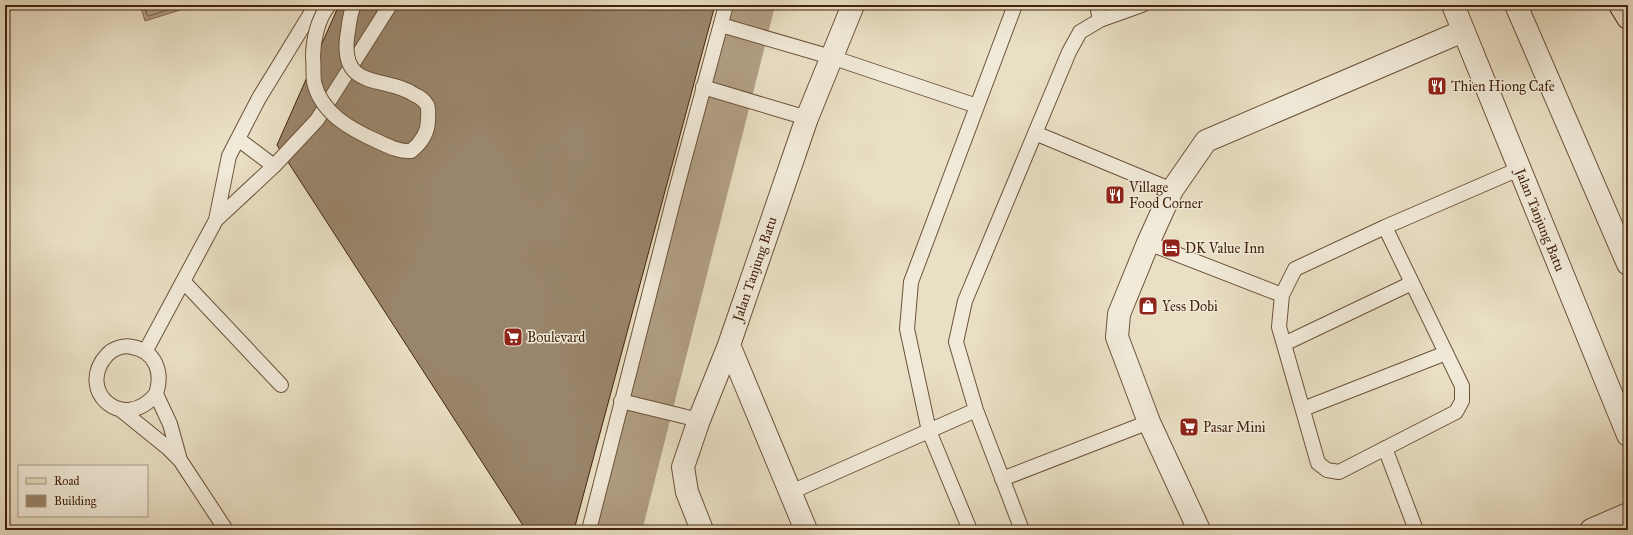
<svg xmlns="http://www.w3.org/2000/svg" width="1633" height="535" font-family="'IM FELL Great Primer',serif">
	<style>
		.water { fill: #b19f85; stroke: #856d54 }
		.lines { fill: none; stroke-linecap: round; stroke-linejoin: round }
		.shore { stroke: #7a6148; stroke-width: 1 }
		.river { stroke: #b19f85; stroke-width: 47 }
		.building { fill: #99856b; stroke: #43230b }
		.lane-casing { stroke: #6c5239; stroke-width: 16 }
		.street-casing { stroke: #6c5239; stroke-width: 24 }
		.primary-casing { stroke: #43230b; stroke-width: 24 }
		.lane { stroke: #f1ead9; stroke-width: 14 }
		.street { stroke: #f1ead9; stroke-width: 22 }
		.primary { stroke: #e9dfc4; stroke-width: 22 }
		.lane-bridge-casing { stroke: #6c5239; stroke-width: 16; stroke-linecap: butt }
		.lane-bridge { stroke: #f1ead9; stroke-width: 14 }
		.labels { text-anchor: middle; dominant-baseline: central; stroke-width: 3; stroke-linejoin: round; paint-order: stroke }
		.poi-label { font-size: 14px; fill: #43230b; stroke: #f1ead9; text-anchor: start }
		.street-label { font-size: 14px; fill: #43230b; stroke: #f1ead9 }
	</style>
	<rect width="100%" height="100%" fill="#e9dfc4"/>
	<filter id="stains"><feTurbulence type="fractalNoise" baseFrequency=".005" numOctaves="4"/><feColorMatrix values="0 0 0 0 .2 0 0 0 0 .09 0 0 0 0 .02 0 0 0 .5 -.17"/></filter>
	<radialGradient id="worn" r=".72"><stop offset=".6" stop-color="#630" stop-opacity="0"/><stop offset="1" stop-color="#630" stop-opacity=".3"/></radialGradient>
	<path class="water" d="M 140,5 L 196,5 L 145,21 Z"/>
	<g class="lines">
		<path class="shore" d="M 144,5 L 147,15 L 149,16 L 183,5"/>
		<path class="river" d="M 618,530 L 751,5"/>
	</g>
	<path class="building" d="M 339,5 L 715,5 L 574,530 L 526,530 L 277,145 Z"/>
	<g class="lines">
		<defs>
			<path id="lane" d="M 1097,5 L 1100,20
				M 721,25 L 831,57 L 977,106
				M 703,87 L 807,118
				M 1035,133 L 1172,190
				M 238,139 L 274,166
				M 216,220 L 274,166 L 317,120 L 390,5
				M 1385,227 L 1462,386 L 1462,401 L 1456,412 L 1339,472 L 1327,470 L 1318,463 L 1279,327 L 1282,295 L 1295,269 L 1385,227 L 1519,169
				M 1148,243 L 1282,295
				M 183,281 L 281,385
				M 1284,344 L 1412,283
				M 145,352 L 216,220 L 229,156 L 259,98 L 316,5
				M 156,394 C 123,434 75,390 107,355 C 113,348 124,345 132,347 C 156,351 163,373 156,394 L 170,424 L 180,460
				M 621,401 L 699,420
				M 1303,409 L 1446,353
				M 121,410 L 168,448 L 180,460 L 226,530
				M 1385,448 L 1416,530
				M 1002,479 L 1149,422
				M 791,492 L 976,410
				M 589,530 L 676,190 L 726,5
				M 970,530 L 929,431 L 907,329 L 911,282 L 1015,5
				M 1022,530 L 976,410 L 956,342 L 965,301 L 1069,52 L 1080,32 L 1100,20 L 1142,5"/>
			<path id="street" d="M 1453,5 L 1628,435
				M 1516,5 L 1628,264
				M 729,345 L 806,530
				M 702,530 L 687,492 L 683,467 L 699,420 L 729,345 L 807,118 L 853,5
				M 1199,530 L 1149,422 L 1117,337 L 1119,314 L 1148,243 L 1172,190 L 1206,141 L 1463,31
				M 1591,530 L 1628,514"/>
			<path id="primary" d="M 1620,5 L 1628,18"/>
		</defs>
		<use href="#lane" class="lane-casing"/>
		<use href="#street" class="street-casing"/>
		<use href="#primary" class="primary-casing"/>
		<use href="#lane" class="lane"/>
		<use href="#street" class="street"/>
		<use href="#primary" class="primary"/>
		<defs>
			<path id="lane-bridge" d="M 329,5 C 318,18 313,40 313,57 C 314,65 313,74 314,82 C 321,113 350,129 377,141 C 388,146 399,152 411,151 C 421,143 428,133 428,120 C 428,115 429,109 427,105 C 424,100 420,97 415,95 C 387,75 341,92 347,38 C 349,27 349,15 354,5"/>
		</defs>
		<use href="#lane-bridge" class="lane-bridge-casing"/>
		<use href="#lane-bridge" class="lane-bridge"/>
	</g>
	<defs>
		<symbol id="restaurant-square" viewBox="-11 -11 22 22"><rect x="-9" y="-9" width="18" height="18" rx="4" fill="#8f2418" stroke="#f1ead9"/><path d="M-5-6h1v4h1v-4h1v4h1v-4h1v5L-1.5 .5V6h-2V.5L-5-1ZM5-6V6H3V1.5H1.5Q1.5-4 5-6Z" fill="#fff"/></symbol>
		<symbol id="hotel-square" viewBox="-11 -11 22 22"><rect x="-9" y="-9" width="18" height="18" rx="4" fill="#8f2418" stroke="#f1ead9"/><path d="M-6-4.5h1.5V1H6V5H4.5V3h-9V5H-6ZM-4 0a1.8 1.8 0 1 1 3.6 0ZM.5 0V-2.5h3Q6-2.5 6 0Z" fill="#fff"/></symbol>
		<symbol id="shop-square" viewBox="-11 -11 22 22"><rect x="-9" y="-9" width="18" height="18" rx="4" fill="#8f2418" stroke="#f1ead9"/><path d="M-5-2.5h2.3a2.7 3.5 0 0 1 5.4 0H5L5.5 6h-11ZM-1.5-2.5h3a1.5 2.3 0 0 0-3 0Z" fill="#fff"/></symbol>
		<symbol id="supermarket-square" viewBox="-11 -11 22 22"><rect x="-9" y="-9" width="18" height="18" rx="4" fill="#8f2418" stroke="#f1ead9"/><path d="M-6-5.5h2.5l.6 2H6L4.5 2H-2.5L-4.4-4H-6ZM-1.5 3.2a1.3 1.3 0 1 0 .1 0ZM3 3.2a1.3 1.3 0 1 0 .1 0Z" fill="#fff"/></symbol>
	</defs>
	<g fill-rule="evenodd">
		<use href="#restaurant-square" x="1426" y="75" width="22" height="22"/>
		<use href="#restaurant-square" x="1104" y="184" width="22" height="22"/>
		<use href="#hotel-square" x="1160" y="237" width="22" height="22"/>
		<use href="#shop-square" x="1137" y="295" width="22" height="22"/>
		<use href="#supermarket-square" x="502" y="326" width="22" height="22"/>
		<use href="#supermarket-square" x="1178" y="416" width="22" height="22"/>
	</g>
	<g class="labels">
		<g class="poi-label">
			<text x="1451" y="86">Thien Hiong Cafe</text>
			<text x="1129" y="187">Village<tspan x="1129" dy="16">Food Corner</tspan></text>
			<text x="1185" y="248">DK Value Inn</text>
			<text x="1162" y="306">Yess Dobi</text>
			<text x="527" y="337">Boulevard</text>
			<text x="1203" y="427">Pasar Mini</text>
		</g>
		<g class="street-label">
			<text transform="translate(1540 220) rotate(68)">Jalan Tanjung Batu</text>
			<text transform="translate(755 269) rotate(-71)">Jalan Tanjung Batu</text>
		</g>
	</g>
	<rect width="1633" height="535" fill="none" stroke="#e9dfc4" stroke-width="20"/>
	<rect x="6" y="6" width="1621" height="523" fill="none" stroke="#43230b" stroke-width="2"/>
	<rect x="10" y="10" width="1613" height="515" fill="none" stroke="#43230b"/>
	<rect x="18" y="465" width="130" height="52" fill="#f1ead9" stroke="#ab9a87"/>
	<rect x="26" y="478" width="20" height="6" fill="#e9dfc4" stroke="#ab9a87"/>
	<text x="54" y="485" font-size="12" fill="#43230b">Road</text>
	<rect x="26" y="495" width="20" height="12" fill="#99856b" stroke="#ab9a87"/>
	<text x="54" y="505" font-size="12" fill="#43230b">Building</text>
	<rect width="100%" height="100%" filter="url(#stains)"/>
	<rect width="100%" height="100%" fill="url(#worn)"/>
</svg>
